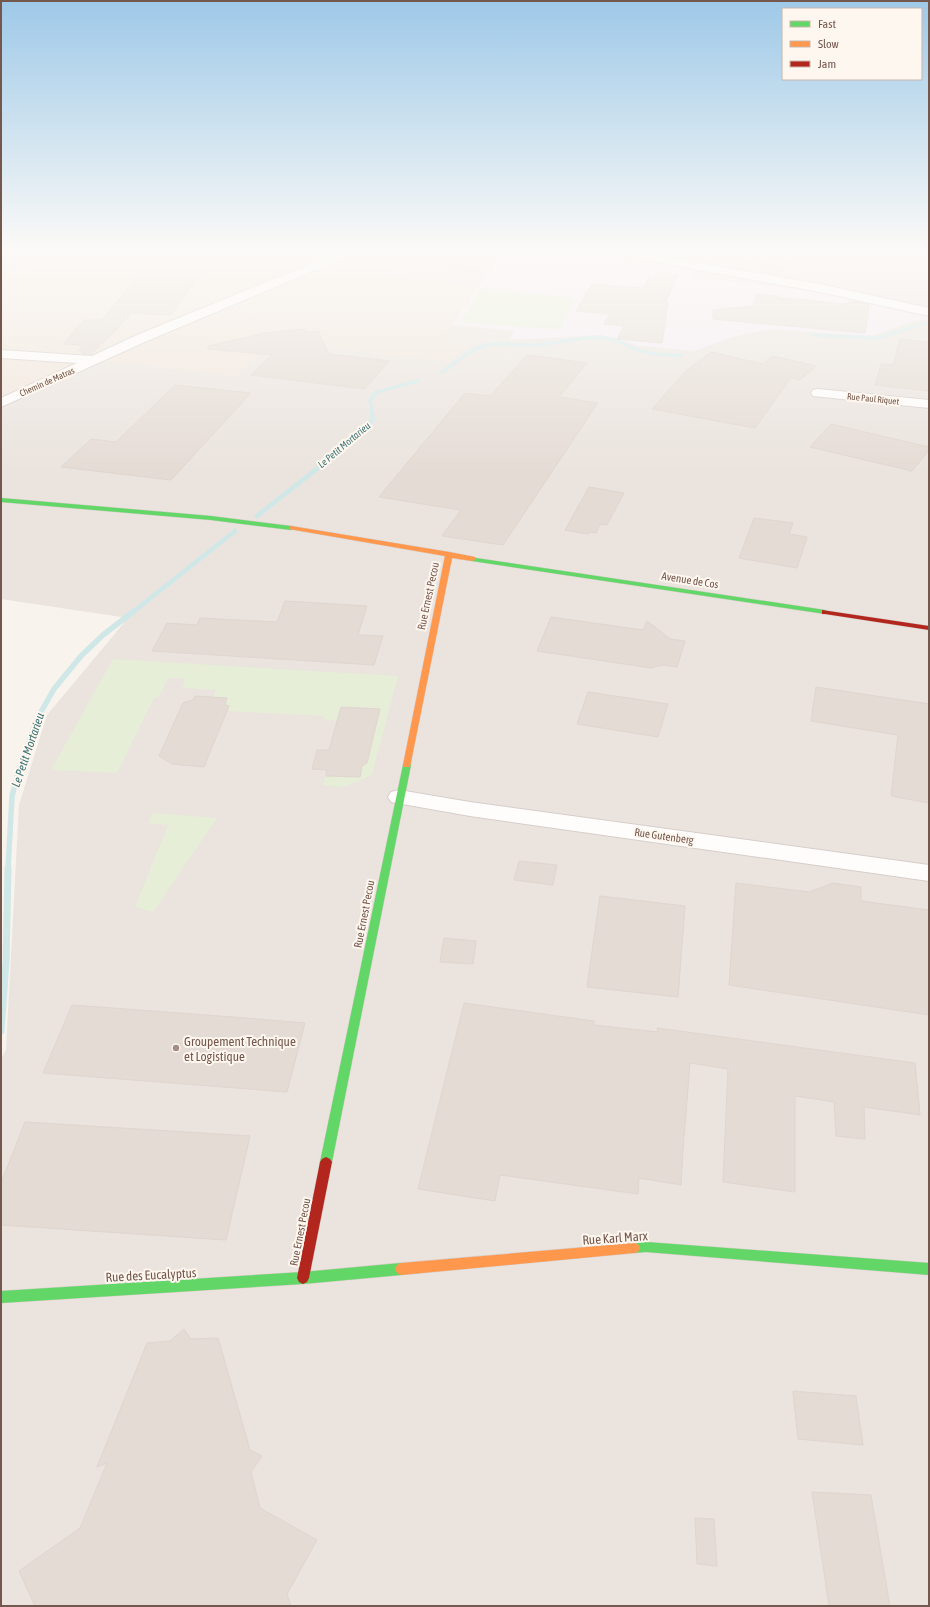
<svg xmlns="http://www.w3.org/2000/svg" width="930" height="1607" font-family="'Asap Condensed',sans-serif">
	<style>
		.residential { fill: #f0e5db }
		.industrial { fill: #eae3de }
		.education { fill: #f4ebf3 }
		.green { fill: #e6eed8 }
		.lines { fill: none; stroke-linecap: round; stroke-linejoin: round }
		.stream-far3 { stroke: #cfe8e7; stroke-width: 3.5 }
		.stream-far2 { stroke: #cfe8e7; stroke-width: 4.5 }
		.stream-far1 { stroke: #cfe8e7; stroke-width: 5.5 }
		.stream { stroke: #cfe8e7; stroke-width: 7 }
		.building { fill: #e4dbd4; stroke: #e0d5cf }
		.street-casing { stroke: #d6ceca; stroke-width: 2 }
		.fast-casing { stroke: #d7cec9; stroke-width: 1 }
		.slow-casing { stroke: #d7cec9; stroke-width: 1 }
		.jam-casing { stroke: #d7cec9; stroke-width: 1 }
		.street { fill: #fefdfc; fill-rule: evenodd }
		.fast { fill: #63d668; fill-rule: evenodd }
		.slow { fill: #ff974d; fill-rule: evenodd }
		.jam { fill: #b3261e; fill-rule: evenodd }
		.poi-dot { fill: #a38e85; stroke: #fef7ef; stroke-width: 1.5 }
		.labels { text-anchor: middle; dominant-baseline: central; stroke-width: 4; stroke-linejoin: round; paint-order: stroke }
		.far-street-label { font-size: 9px; fill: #75584d; stroke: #fef7ef }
		.far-water-label { font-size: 10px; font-style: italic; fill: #417679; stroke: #fef7ef }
		.street-label { font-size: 11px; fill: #75584d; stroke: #fef7ef }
		.water-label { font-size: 12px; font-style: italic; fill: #417679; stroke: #fef7ef }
		.near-poi-label { font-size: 13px; fill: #75584d; stroke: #fef7ef; text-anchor: start }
		.near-street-label { font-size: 13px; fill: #75584d; stroke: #fef7ef }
	</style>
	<rect width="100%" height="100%" fill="#f8f3ed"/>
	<path class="residential" d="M 1,249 L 370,249 L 361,254 L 392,263 L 382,275 L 477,286 L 441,340 L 467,344 L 449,362 L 272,342 L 236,376 L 106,361 L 18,399 L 1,398 Z"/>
	<path class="industrial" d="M 370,249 L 929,249 L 929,1606 L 1,1606 L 1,1059 L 6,1050 L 19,805 L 47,715 L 128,618 L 1,599 L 1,398 L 18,399 L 106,361 L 236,376 L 272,342 L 449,362 L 466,344 L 440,341 L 477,286 L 382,275 L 392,263 L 360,254 Z"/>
	<path class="education" d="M 506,249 L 571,249 L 625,256 L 626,260 L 635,261 L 642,260 L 694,270 L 690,278 L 813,290 L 929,315 L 929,319 L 913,321 L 874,335 L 865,336 L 770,329 L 729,338 L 695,351 L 639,346 L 602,335 L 509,340 L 514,331 L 451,325 Z"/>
	<path class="green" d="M 480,288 L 575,298 L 560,329 L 546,329 L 461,322 Z
		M 113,659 L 398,676 L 372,775 L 344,787 L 322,785 L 326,776 L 359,777 L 362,766 L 367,762 L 364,759 L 380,709 L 341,707 L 337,721 L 324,719 L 324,716 L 227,711 L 229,706 L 225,705 L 227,698 L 213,697 L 216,690 L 185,688 L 182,687 L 186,679 L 169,678 L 159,696 L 154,698 L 117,773 L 51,770 Z
		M 153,813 L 217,818 L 153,912 L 135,907 L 168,825 L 148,823 Z"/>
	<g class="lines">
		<path class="stream-far3" d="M 813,335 L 878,338 L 929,322
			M 442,372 C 455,364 468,351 483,346 C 499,341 516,346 532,345 C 558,344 584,334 611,339 C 618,340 623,344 630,347 C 646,354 664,356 681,355
			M 372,410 L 370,400 L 377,392 L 418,381"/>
		<path class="stream-far2" d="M 257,516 L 360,435 L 373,419 L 371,409
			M 133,612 L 235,531"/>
		<path class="stream-far1" d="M 8,869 L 12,796 L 18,773 L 37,719 L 54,689 L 81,656 L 103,635 L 134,611"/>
		<path class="stream" d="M 1,1031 L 6,962 L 8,868"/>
	</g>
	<path class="building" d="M 1,249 L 65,249 L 65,250 L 1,275 Z
		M 439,249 L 457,249 L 495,253 L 480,272 L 426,266 L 431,251 Z
		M 722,249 L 787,249 L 777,257 L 796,260 L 777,275 L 764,273 L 767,264 L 765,266 L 722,258 Z
		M 145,269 L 202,272 L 171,315 L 131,313 L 116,330 L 91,354 L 83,354 L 79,350 L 83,345 L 63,344 L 84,320 L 102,320 L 129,286 Z
		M 656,272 L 678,274 L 666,302 L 668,303 L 662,343 L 617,339 L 624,326 L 604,324 L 610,314 L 576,311 L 592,284 L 643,288 L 649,277 L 654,277 Z
		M 757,294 L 778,296 L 777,297 L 844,304 L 855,301 L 869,304 L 865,333 L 713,319 L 713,310 L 752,306 Z
		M 304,329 L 306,332 L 318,331 L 329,354 L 389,361 L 365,389 L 251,375 L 271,355 L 208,349 L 208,346 L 265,333 Z
		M 900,339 L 929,342 L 929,391 L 875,385 L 881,364 L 893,365 Z
		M 711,352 L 763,364 L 773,356 L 816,366 L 800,380 L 791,378 L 755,428 L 652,409 L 686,371 Z
		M 527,355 L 587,363 L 559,397 L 598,403 L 503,545 L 442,536 L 461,510 L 379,497 L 465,393 L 490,396 Z
		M 175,385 L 251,393 L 171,480 L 61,467 L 91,439 L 116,442 Z
		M 831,424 L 929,447 L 929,450 L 912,471 L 810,447 Z
		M 589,487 L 624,493 L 607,525 L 600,524 L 596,533 L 589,532 L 588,534 L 565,530 Z
		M 754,518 L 793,523 L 789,534 L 807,537 L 797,568 L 739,558 Z
		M 285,601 L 367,606 L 358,635 L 383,636 L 374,665 L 152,651 L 167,623 L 197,625 L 200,618 L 277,622 Z
		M 551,617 L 643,630 L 647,621 L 670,639 L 685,641 L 677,667 L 662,665 L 651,668 L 537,651 Z
		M 816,687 L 929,704 L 929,803 L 891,796 L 898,735 L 811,721 Z
		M 588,692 L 668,704 L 658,737 L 577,724 Z
		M 195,696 L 227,698 L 225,705 L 229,706 L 204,767 L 172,764 L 159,756 L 183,703 L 193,700 Z
		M 341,707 L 380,709 L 367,763 L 362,766 L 360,777 L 326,776 L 327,770 L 312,769 L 317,750 L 329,750 Z
		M 519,861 L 557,865 L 553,885 L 514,880 Z
		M 736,883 L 809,892 L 833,883 L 861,887 L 861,901 L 929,910 L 929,1015 L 729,985 Z
		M 600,896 L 685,906 L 678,997 L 587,987 Z
		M 444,938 L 476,941 L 473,964 L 440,962 Z
		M 464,1003 L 594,1021 L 594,1025 L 658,1032 L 657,1028 L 915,1063 L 920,1115 L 864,1107 L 865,1139 L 836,1136 L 834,1102 L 795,1096 L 795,1192 L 723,1182 L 728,1069 L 690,1063 L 683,1149 L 681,1185 L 639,1178 L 638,1194 L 500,1175 L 495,1201 L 418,1189 Z
		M 72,1005 L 246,1018 L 305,1023 L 287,1092 L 43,1073 Z
		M 25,1122 L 250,1136 L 226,1240 L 1,1225 L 1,1183 Z
		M 184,1329 L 191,1339 L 218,1338 L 250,1450 L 262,1456 L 251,1472 L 260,1508 L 317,1540 L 287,1594 L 291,1606 L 35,1606 L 19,1571 L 80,1528 L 107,1463 L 97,1467 L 147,1343 L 170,1341 Z
		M 793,1391 L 856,1396 L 863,1445 L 798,1439 Z
		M 812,1492 L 871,1495 L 890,1606 L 829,1606 Z
		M 695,1518 L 714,1519 L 717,1566 L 697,1564 Z"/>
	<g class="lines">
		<defs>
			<path id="street" d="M 347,249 L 363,249 L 361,251 L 147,341 L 1,407 L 1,398 L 77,363 L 1,358 L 1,350 L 92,356 L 137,335 Z
				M 593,249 L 619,249 L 820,284 L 929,308 L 929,316 L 820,292 L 599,252 Z
				M 818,389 L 929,400 L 929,408 L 813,396 L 811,393 L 813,390 Z
				M 399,790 L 470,802 L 929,865 L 929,881 L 470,816 L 391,802 L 388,797 L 391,792 Z"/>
			<path id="fast" d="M 1,498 L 211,516 L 291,526 L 294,528 L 291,530 L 211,520 L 1,502 Z
				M 469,557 L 825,610 L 829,612 L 825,614 L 472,561 L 468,559 Z
				M 407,762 L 411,765 L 332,1162 L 330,1165 L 326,1167 L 322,1165 L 320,1162 L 403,765 Z
				M 646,1242 L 929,1263 L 929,1275 L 646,1252 L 634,1253 L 630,1252 L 628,1248 L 630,1244 Z
				M 401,1263 L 405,1265 L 407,1269 L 405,1273 L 401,1275 L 303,1284 L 1,1303 L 1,1291 L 303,1272 Z"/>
			<path id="slow" d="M 291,526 L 449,552 L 475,557 L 476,559 L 472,561 L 452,558 L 410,767 L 404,767 L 403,765 L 445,556 L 289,529 L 289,527 Z
				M 634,1243 L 638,1244 L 640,1248 L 638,1252 L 634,1253 L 401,1275 L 397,1273 L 395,1269 L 397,1265 L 401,1263 Z"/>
			<path id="jam" d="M 822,610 L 929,626 L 929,630 L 825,614 L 822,614 Z
				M 326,1157 L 330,1159 L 332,1162 L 309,1278 L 307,1282 L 303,1284 L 299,1282 L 297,1278 L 320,1162 L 322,1159 Z"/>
		</defs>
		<use href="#street" class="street-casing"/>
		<use href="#fast" class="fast-casing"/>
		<use href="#slow" class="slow-casing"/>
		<use href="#jam" class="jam-casing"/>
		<use href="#street" class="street"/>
		<use href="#fast" class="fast"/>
		<use href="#slow" class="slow"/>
		<use href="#jam" class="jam"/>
	</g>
	<linearGradient id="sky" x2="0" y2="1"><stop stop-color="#9ec9e8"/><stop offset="0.53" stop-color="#fcfaf7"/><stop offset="1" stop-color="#fcfaf7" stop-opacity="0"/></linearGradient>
	<rect width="930" height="474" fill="url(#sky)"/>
	<circle class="poi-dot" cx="176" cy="1048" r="4"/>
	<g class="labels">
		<g class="far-street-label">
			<text transform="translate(47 382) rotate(-24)">Chemin de Matras</text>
			<text transform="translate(873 399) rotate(6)">Rue Paul Riquet</text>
		</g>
		<g class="far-water-label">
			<text transform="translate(344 445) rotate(-40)">Le Petit Mortarieu</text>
		</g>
		<g class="street-label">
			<text transform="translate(690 580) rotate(9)">Avenue de Cos</text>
			<text transform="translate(428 596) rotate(-78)">Rue Ernest Pecou</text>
			<text transform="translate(664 836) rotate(8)">Rue Gutenberg</text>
			<text transform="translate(364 914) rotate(-79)">Rue Ernest Pecou</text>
			<text transform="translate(300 1232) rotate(-79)">Rue Ernest Pecou</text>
		</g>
		<g class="water-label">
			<text transform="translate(28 750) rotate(-71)">Le Petit Mortarieu</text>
		</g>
		<g class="near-poi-label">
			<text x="184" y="1041">Groupement Technique<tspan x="184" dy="15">et Logistique</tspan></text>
		</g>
		<g class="near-street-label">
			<text transform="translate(615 1238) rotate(-4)">Rue Karl Marx</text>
			<text transform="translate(151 1275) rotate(-3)">Rue des Eucalyptus</text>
		</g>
	</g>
	<rect width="930" height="1607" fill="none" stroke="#75584d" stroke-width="4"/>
	<rect x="782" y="8" width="140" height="72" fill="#fef7ef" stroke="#c7b7ae"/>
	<rect x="790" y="21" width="20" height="6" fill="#63d668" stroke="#c7b7ae"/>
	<text x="818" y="28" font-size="12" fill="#75584d">Fast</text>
	<rect x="790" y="41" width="20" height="6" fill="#ff974d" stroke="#c7b7ae"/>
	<text x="818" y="48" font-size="12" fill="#75584d">Slow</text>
	<rect x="790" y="61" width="20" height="6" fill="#b3261e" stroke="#c7b7ae"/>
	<text x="818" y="68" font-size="12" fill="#75584d">Jam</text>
</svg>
